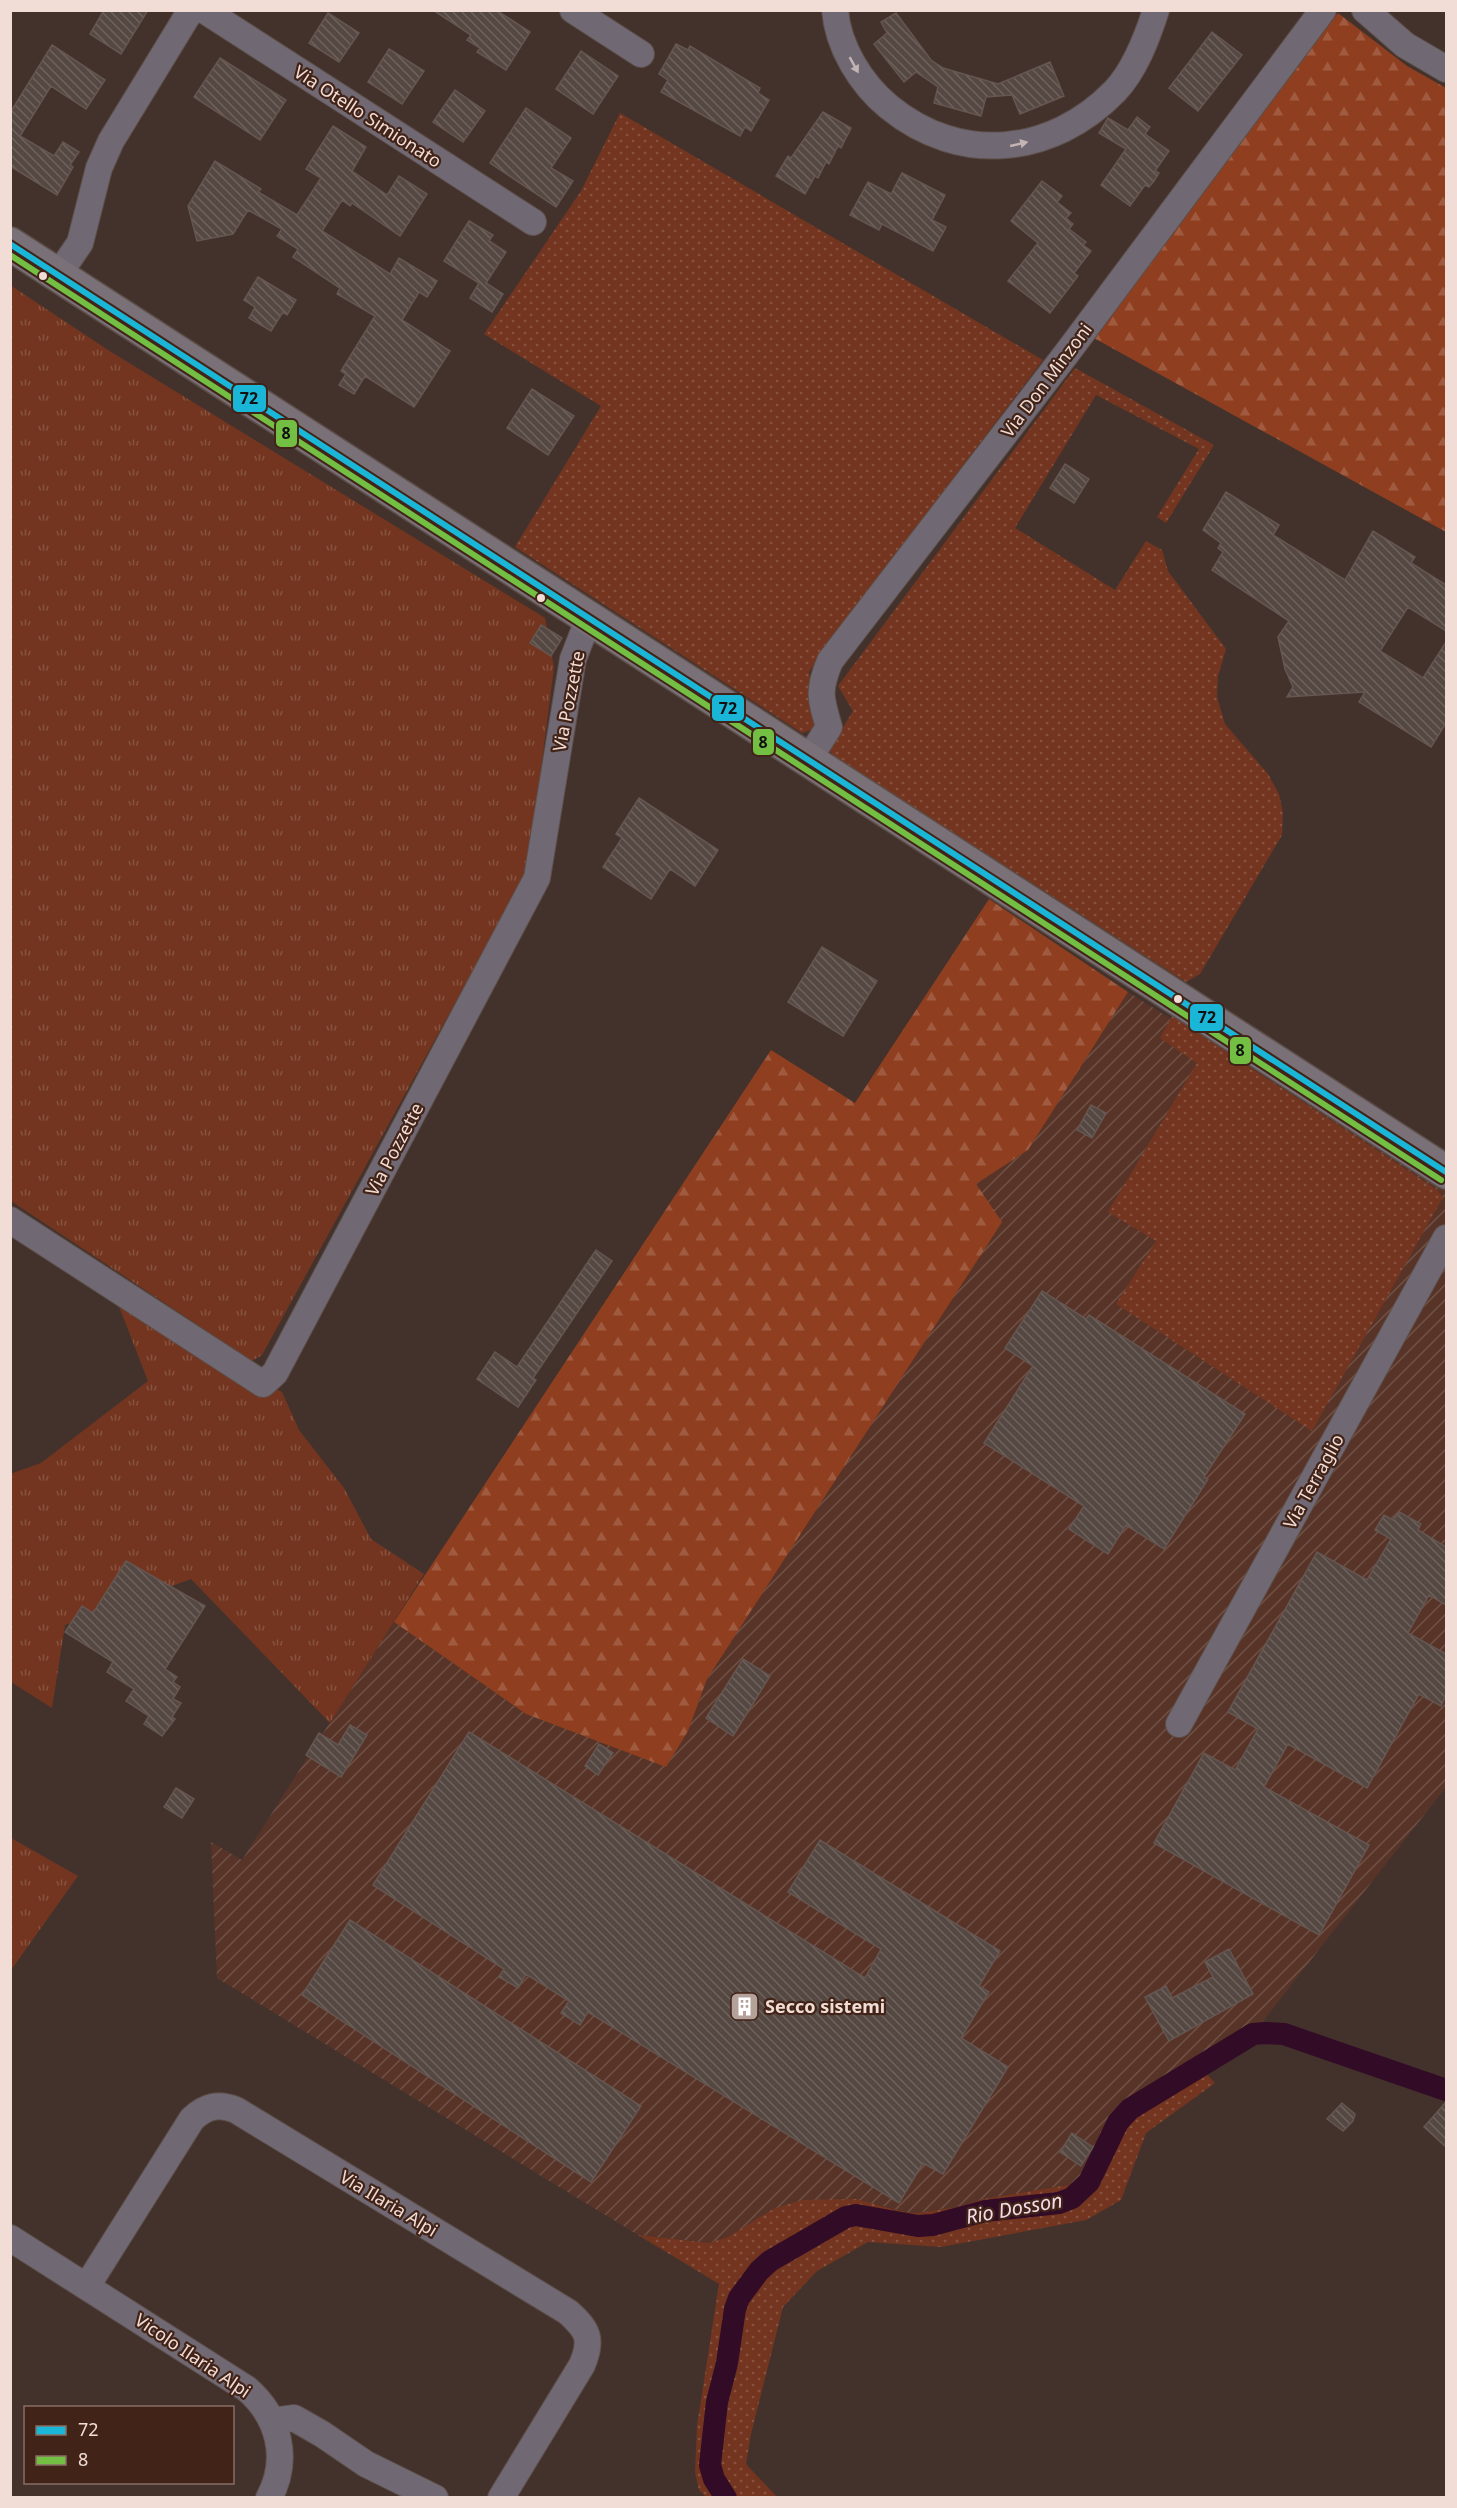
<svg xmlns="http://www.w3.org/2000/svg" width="1457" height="2508" font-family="'Noto Sans',sans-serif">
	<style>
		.industrial { fill: url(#industrial-furrows) }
		.grass { fill: url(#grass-dots) }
		.forest { fill: url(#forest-firs) }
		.park { fill: url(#park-tufts) }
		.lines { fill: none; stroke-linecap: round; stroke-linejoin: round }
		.canal { stroke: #320b26; stroke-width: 22 }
		.building { fill: url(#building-back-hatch); stroke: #655651; stroke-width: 1.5 }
		.street-casing { stroke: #5d4e49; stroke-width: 28 }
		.primary-casing { stroke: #5d4e49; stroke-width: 36 }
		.street { stroke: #706973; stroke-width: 26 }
		.primary { stroke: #797177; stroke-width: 33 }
		.bus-1-casing { stroke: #422318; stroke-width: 10 }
		.bus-2-casing { stroke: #422318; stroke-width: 10 }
		.bus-1 { stroke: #1ab6d8; stroke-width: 6 }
		.bus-2 { stroke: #72bf44; stroke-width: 6 }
		.oneway { fill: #c4b4b3 }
		.bus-dot { fill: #f1ddd5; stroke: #422318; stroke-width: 2 }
		.labels { text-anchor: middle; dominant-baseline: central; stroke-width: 4.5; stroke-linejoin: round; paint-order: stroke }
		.street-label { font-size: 18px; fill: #f1ddd5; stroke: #422318 }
		.poi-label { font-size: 18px; font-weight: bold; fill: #f1ddd5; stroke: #422318; text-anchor: start }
		.water-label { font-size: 20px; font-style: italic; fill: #f3dcea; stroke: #422318 }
		.line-badge { stroke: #422318; stroke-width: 2 }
		.pale-badge-label { font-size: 16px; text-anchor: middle; font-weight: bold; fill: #111 }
	</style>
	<defs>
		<pattern id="industrial-furrows" width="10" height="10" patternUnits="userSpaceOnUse" patternTransform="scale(1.5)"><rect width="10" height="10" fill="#583428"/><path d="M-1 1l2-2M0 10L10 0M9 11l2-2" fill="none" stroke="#705146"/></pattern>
		<pattern id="grass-dots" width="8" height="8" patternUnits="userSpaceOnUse" patternTransform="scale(1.5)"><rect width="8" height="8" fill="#73351f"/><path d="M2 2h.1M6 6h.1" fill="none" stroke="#87523f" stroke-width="1.8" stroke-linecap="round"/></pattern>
		<pattern id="forest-firs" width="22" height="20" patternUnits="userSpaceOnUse" patternTransform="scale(1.5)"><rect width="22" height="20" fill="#8f3f1f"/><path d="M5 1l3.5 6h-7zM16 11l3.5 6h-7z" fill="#9f5a3f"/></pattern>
		<pattern id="park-tufts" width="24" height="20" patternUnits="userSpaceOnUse" patternTransform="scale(1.5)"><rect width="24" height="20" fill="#73351f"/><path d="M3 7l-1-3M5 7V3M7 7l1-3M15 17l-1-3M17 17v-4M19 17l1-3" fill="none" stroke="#87523f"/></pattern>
		<pattern id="building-back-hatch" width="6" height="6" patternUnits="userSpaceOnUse" patternTransform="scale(1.5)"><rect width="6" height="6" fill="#554843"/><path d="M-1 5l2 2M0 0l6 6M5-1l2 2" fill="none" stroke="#6e625d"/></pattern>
	</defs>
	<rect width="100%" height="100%" fill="#43322c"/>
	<path class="industrial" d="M 1128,992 L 1446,1191 L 1446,1787 L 1253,2034 L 1130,2109 L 1118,2122 L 1101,2130 L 1087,2169 L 1076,2181 L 1068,2185 L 983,2199 L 957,2207 L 918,2213 L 904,2212 L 877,2204 L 773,2209 L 728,2237 L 709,2243 L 638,2235 L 217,1978 L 211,1842 L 242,1860 L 394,1622 L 526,1714 L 688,1731 L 707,1679 L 975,1184 L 1028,1150 Z"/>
	<path class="grass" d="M 620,113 L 1043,360 L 837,631 L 809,672 L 817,721 L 811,730 L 802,733 L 515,547 L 601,406 L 484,334 L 581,191 Z
		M 1075,368 L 1214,445 L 1166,523 L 1157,517 L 1199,449 L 1096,395 L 1015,528 L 1115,590 L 1146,541 L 1162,550 L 1168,571 L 1226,649 L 1218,676 L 1217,697 L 1225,724 L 1268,774 L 1279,794 L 1283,813 L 1282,835 L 1200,974 L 1186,982 L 834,756 L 829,750 L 853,711 L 838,686 Z
		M 1172,1016 L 1437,1190 L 1443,1197 L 1312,1431 L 1116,1304 L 1156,1241 L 1108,1212 L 1197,1063 L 1160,1038 Z
		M 1200,2067 L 1215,2083 L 1146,2133 L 1121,2200 L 1086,2220 L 941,2247 L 868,2242 L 817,2271 L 783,2307 L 751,2434 L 746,2464 L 777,2497 L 706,2497 L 699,2490 L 695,2472 L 697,2426 L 719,2284 L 638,2235 L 709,2243 L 728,2237 L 773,2209 L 802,2200 L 856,2199 L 904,2212 L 918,2213 L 957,2207 L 983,2199 L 1068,2185 C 1091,2176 1092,2151 1101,2130 L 1118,2122 L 1130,2109 Z"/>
	<path class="forest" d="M 1338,13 L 1407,66 L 1446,88 L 1446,532 L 1092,337 Z
		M 989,899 L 1128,992 L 1028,1150 L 976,1184 L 1002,1222 L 707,1679 L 688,1731 L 666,1767 L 526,1714 L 394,1622 L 771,1050 L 855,1103 Z"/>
	<path class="park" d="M 10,285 L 108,350 L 545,618 L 554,667 L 528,870 L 262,1355 L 252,1361 L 11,1201 Z
		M 113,1291 L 221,1362 L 282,1392 L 299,1430 L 344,1488 L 371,1539 L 424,1574 L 330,1723 L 191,1579 L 65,1625 L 52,1708 L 11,1682 L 10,1474 L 41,1463 L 148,1381 Z
		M 11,1838 L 78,1876 L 11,1970 Z"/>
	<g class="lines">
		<path class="canal" d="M 726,2498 L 714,2479 L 710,2465 L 717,2402 L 727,2363 L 735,2309 L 739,2298 L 759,2271 L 770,2261 L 846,2217 L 856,2215 L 918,2226 L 933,2225 L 985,2211 L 1059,2203 L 1072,2198 L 1089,2182 L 1118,2122 L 1130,2109 L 1253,2034 L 1265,2033 L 1284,2034 L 1446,2090"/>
	</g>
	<path class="building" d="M 104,10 L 148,10 L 121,54 L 90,34 Z
		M 433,10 L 496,10 L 530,32 L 506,70 L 477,52 L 480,48 L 467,40 L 471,35 Z
		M 328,13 L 359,33 L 339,62 L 309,43 Z
		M 896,13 L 931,60 L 943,68 L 998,84 L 1050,62 L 1064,96 L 1020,114 L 1012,95 L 986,97 L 981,116 L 934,103 L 938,87 L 916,72 L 904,82 L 874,44 L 887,33 L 881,22 Z
		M 1212,32 L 1242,55 L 1198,111 L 1169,88 Z
		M 676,44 L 688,50 L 690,46 L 760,88 L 758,93 L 769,100 L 751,131 L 745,127 L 740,136 L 661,92 L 668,80 L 659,74 Z
		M 52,45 L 105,80 L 86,109 L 51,86 L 20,136 L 54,156 L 63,142 L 79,152 L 70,165 L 73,167 L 57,195 L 10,166 L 10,113 Z
		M 389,49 L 424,71 L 402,104 L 368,82 Z
		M 581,51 L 618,76 L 593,114 L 556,89 Z
		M 220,58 L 286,100 L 260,140 L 194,97 Z
		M 455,90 L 485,111 L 463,142 L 433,122 Z
		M 526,108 L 571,138 L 551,168 L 573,181 L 556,207 L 490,163 Z
		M 823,112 L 851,128 L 841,148 L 838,146 L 829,164 L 826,162 L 818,178 L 815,176 L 805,194 L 776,176 L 788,156 L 791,158 Z
		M 1137,117 L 1150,127 L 1145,134 L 1169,151 L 1155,171 L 1159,173 L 1154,181 L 1149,187 L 1145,185 L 1130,206 L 1101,185 L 1126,149 L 1099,133 L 1108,118 L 1128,130 Z
		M 333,126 L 366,147 L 352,171 L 387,195 L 399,176 L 427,194 L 400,236 L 352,203 L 350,206 L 342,200 L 322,231 L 390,274 L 399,258 L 437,281 L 427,297 L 419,292 L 402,320 L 450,351 L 414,407 L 365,376 L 354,394 L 339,385 L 346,374 L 341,371 L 375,316 L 337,294 L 340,288 L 293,257 L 298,249 L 277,236 L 282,229 L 248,210 L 233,234 L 197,241 L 188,206 L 215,161 L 261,189 L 258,192 L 297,215 L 321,178 L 306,169 Z
		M 902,173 L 945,195 L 932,220 L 946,227 L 933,251 L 882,224 L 879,230 L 850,215 L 868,182 L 891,194 Z
		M 1042,181 L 1062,196 L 1057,202 L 1071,213 L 1066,218 L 1073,224 L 1069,229 L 1086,242 L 1083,245 L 1091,251 L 1074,273 L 1078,276 L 1050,313 L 1008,281 L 1038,243 L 1011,221 Z
		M 469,221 L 493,235 L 489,241 L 506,252 L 486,283 L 503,294 L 492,312 L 470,298 L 479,283 L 444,261 Z
		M 258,277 L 296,300 L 287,315 L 283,312 L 271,331 L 249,318 L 255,307 L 244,300 Z
		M 532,389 L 574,416 L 548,455 L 507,428 Z
		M 1065,464 L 1089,479 L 1074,503 L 1050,488 Z
		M 1226,492 L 1279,525 L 1273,535 L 1345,580 L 1373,531 L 1415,557 L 1411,563 L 1446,585 L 1446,631 L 1408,607 L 1380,651 L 1423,678 L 1446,642 L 1446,723 L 1431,747 L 1359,702 L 1365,692 L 1287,697 L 1293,687 L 1285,669 L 1278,637 L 1289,621 L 1212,570 L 1223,552 L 1218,548 L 1221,543 L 1203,530 Z
		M 541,625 L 562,638 L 551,656 L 530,643 Z
		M 639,798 L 718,850 L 695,886 L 670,869 L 651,899 L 603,867 L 622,838 L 616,834 Z
		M 822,947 L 877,981 L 843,1036 L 788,1002 Z
		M 1091,1105 L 1106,1113 L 1092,1138 L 1077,1130 Z
		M 596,1250 L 612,1261 L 533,1378 L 536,1380 L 518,1407 L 477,1379 L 495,1352 L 517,1367 Z
		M 1042,1291 L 1086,1319 L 1089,1315 L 1245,1414 L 1204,1477 L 1208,1479 L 1164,1549 L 1126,1525 L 1108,1554 L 1069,1529 L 1084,1506 L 984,1443 L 1033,1366 L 1005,1348 Z
		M 1399,1512 L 1421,1524 L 1418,1530 L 1446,1547 L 1446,1605 L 1429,1595 L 1408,1633 L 1446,1654 L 1446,1695 L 1441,1706 L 1419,1694 L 1367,1788 L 1288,1744 L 1264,1787 L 1369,1845 L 1319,1935 L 1154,1843 L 1204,1753 L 1235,1770 L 1258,1729 L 1228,1712 L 1317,1552 L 1367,1580 L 1391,1539 L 1375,1530 L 1384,1515 L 1393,1520 Z
		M 126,1561 L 205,1606 L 165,1669 L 177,1677 L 173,1682 L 180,1687 L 173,1699 L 181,1703 L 172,1717 L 175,1719 L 162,1736 L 144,1724 L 149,1716 L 126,1701 L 134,1689 L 107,1672 L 113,1662 L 65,1632 L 82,1606 L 93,1613 Z
		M 743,1659 L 770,1676 L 733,1736 L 706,1718 Z
		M 350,1725 L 367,1735 L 341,1777 L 306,1755 L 319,1733 L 338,1745 Z
		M 469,1732 L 865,1978 L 881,1949 L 788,1892 L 820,1840 L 1000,1951 L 979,1986 L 989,1992 L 961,2038 L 1008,2067 L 943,2174 L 923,2163 L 899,2203 L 588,2012 L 580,2025 L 561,2013 L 569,2001 L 526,1974 L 518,1988 L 499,1977 L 504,1969 L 373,1885 Z
		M 599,1744 L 613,1753 L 598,1775 L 585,1766 Z
		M 176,1788 L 194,1799 L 182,1818 L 164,1807 Z
		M 350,1920 L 641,2106 L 591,2182 L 302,1995 Z
		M 1229,1949 L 1253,1994 L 1169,2041 L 1145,1997 L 1166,1986 L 1172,1998 L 1213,1977 L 1205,1962 Z
		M 1446,2102 L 1446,2147 L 1424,2127 Z
		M 1342,2103 L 1355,2114 L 1353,2121 L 1343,2131 L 1327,2119 Z
		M 1072,2133 L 1093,2147 L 1081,2166 L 1060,2152 Z"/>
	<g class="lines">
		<defs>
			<path id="street" d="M 204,10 L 533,222
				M 573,10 L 641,54
				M 835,10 C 838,47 861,84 889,107 C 960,165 1052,156 1115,91 C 1135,70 1147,38 1156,10
				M 1365,10 L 1405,45 L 1446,69
				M 58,275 L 80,243 L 99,168 L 111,141 L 191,10
				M 808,760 L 829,727 C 820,697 818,690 830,661 L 1067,353 L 1323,10
				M 10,1220 L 263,1384 L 275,1373 L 537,878 L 573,659 L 589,618
				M 1179,1724 L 1446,1238
				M 10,2238 L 247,2389 C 279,2417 290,2459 269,2498
				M 87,2286 L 192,2119 C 206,2106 218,2103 236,2110 L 568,2312 C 588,2330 593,2339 582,2365 L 501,2498
				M 272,2421 L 294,2418 L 322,2434 L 366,2464 L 435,2498"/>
			<path id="primary" d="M 10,244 L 1446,1172"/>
		</defs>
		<use href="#street" class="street-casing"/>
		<use href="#primary" class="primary-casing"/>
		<use href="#street" class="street"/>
		<use href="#primary" class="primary"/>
		<defs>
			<path id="bus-1" d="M 10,244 L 1446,1172"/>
			<path id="bus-2" d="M 10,255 L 1441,1180"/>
		</defs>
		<use href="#bus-1" class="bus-1-casing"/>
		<use href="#bus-2" class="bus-2-casing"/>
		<use href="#bus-1" class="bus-1"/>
		<use href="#bus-2" class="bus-2"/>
	</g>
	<defs><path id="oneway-solid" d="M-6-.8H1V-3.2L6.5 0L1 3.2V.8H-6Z" transform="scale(1.5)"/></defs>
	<g class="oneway">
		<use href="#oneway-solid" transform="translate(854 65) rotate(61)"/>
		<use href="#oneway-solid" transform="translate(1019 144) rotate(-13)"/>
	</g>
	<defs>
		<symbol id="building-square" viewBox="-11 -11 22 22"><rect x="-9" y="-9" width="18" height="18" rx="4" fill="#b4a19a" stroke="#422318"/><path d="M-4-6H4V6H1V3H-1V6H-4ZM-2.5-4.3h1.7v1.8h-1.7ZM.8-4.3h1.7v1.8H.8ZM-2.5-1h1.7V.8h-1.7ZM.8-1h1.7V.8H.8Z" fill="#fff"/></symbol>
	</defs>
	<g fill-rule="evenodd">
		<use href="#building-square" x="728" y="1990" width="33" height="33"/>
	</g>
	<g class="bus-dot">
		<circle cx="43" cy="276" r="5"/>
		<circle cx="541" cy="598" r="5"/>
		<circle cx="1178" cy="999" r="5"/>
	</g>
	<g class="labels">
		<g class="street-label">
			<text transform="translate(368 116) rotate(33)">Via Otello Simionato</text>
			<text transform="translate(1046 380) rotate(-53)">Via Don Minzoni</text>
			<text transform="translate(568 701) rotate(-79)">Via Pozzette</text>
			<text transform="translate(394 1149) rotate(-62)">Via Pozzette</text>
			<text transform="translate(1313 1481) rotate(-61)">Via Terraglio</text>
			<text transform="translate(389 2203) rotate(31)">Via Ilaria Alpi</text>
			<text transform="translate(193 2355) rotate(34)">Vicolo Ilaria Alpi</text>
		</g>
		<g class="poi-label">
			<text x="765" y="2006">Secco sistemi</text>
		</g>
		<g class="water-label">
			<text transform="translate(1014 2208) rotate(-10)">Rio Dosson</text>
		</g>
	</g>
	<g class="line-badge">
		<rect x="232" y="384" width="35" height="29" rx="6" fill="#1ab6d8"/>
		<rect x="275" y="419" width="23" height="29" rx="6" fill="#72bf44"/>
		<rect x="711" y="694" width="34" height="28" rx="6" fill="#1ab6d8"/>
		<rect x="752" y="728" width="23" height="28" rx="6" fill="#72bf44"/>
		<rect x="1189" y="1003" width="35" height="29" rx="6" fill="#1ab6d8"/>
		<rect x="1229" y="1036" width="23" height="29" rx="6" fill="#72bf44"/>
	</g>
	<g class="pale-badge-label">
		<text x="249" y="404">72</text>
		<text x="286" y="439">8</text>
		<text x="728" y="714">72</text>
		<text x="763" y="748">8</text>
		<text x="1207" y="1023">72</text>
		<text x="1240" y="1056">8</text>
	</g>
	<rect width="1457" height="2508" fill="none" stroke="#f1ddd5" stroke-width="24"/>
	<rect x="24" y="2406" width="210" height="78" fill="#422318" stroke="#886d64" stroke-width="1.5"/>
	<rect x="36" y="2426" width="30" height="9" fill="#1ab6d8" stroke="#886d64" stroke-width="1.5"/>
	<text x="78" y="2436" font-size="18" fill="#f1ddd5">72</text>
	<rect x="36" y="2456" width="30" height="9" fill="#72bf44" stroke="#886d64" stroke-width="1.5"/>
	<text x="78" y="2466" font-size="18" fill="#f1ddd5">8</text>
</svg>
